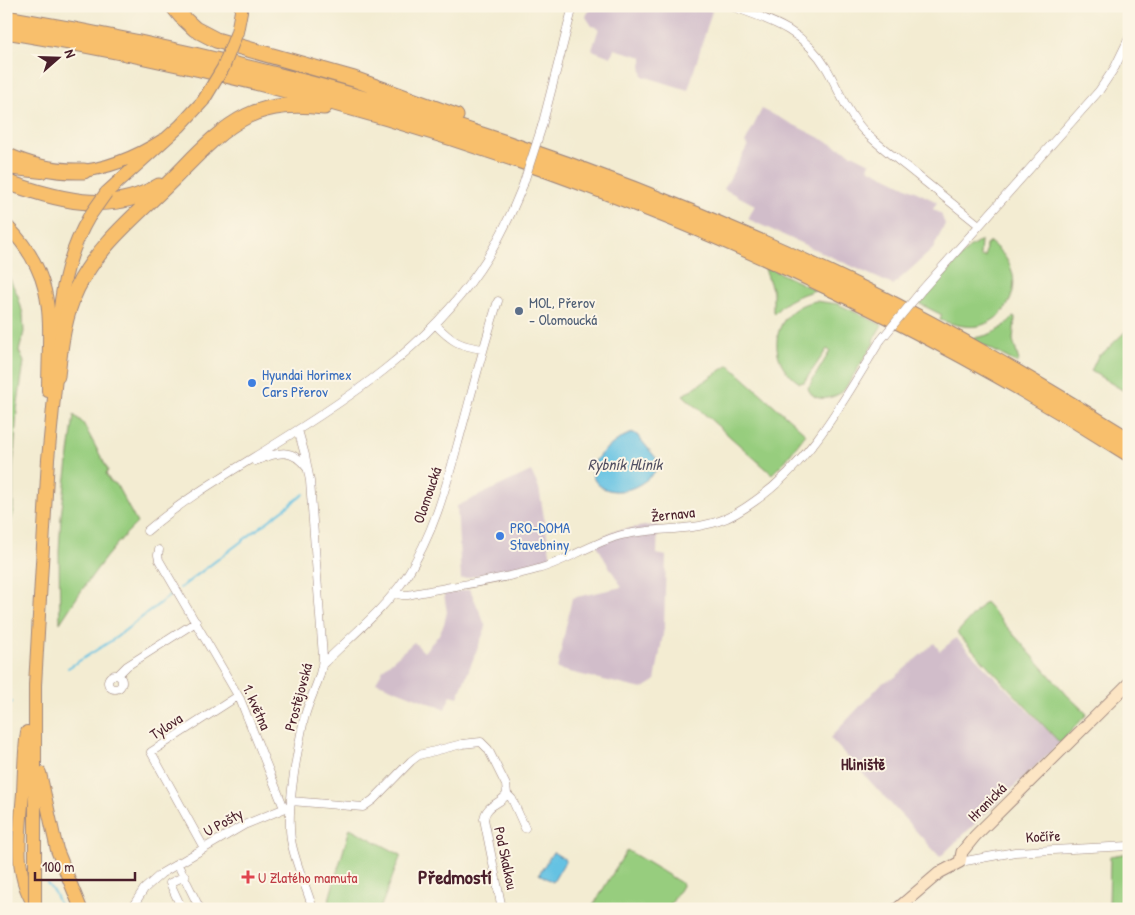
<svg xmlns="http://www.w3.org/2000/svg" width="1135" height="915" font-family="'Patrick Hand',sans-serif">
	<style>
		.industrial { fill: #d1bdca }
		.green { fill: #97cd7e; stroke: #707654 }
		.water { fill: #65c2e3; stroke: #587087 }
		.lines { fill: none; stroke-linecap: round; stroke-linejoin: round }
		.stream { stroke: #65c2e3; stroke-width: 2 }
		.street-casing { stroke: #9e867e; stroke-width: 9 }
		.secondary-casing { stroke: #9e867e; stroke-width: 13 }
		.primary-casing { stroke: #9e867e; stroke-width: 14 }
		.highway-casing { stroke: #9e867e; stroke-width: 17 }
		.street { stroke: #fff; stroke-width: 8 }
		.secondary { stroke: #fce5c4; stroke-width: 11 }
		.primary { stroke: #f8bf6c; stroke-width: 12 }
		.highway { stroke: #f8bf6c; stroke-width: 15 }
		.street-bridge-casing { stroke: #9e867e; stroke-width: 9; stroke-linecap: butt }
		.primary-bridge-casing { stroke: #9e867e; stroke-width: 14; stroke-linecap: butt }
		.street-bridge { stroke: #fff; stroke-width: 8 }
		.primary-bridge { stroke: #f8bf6c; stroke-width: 12 }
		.service-dot { fill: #5c6f8a; stroke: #fcf5e5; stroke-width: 2 }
		.shop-dot { fill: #3f7fe0; stroke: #fcf5e5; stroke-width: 2 }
		.health-dot { fill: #e0444e; stroke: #fcf5e5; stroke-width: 2 }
		.labels { text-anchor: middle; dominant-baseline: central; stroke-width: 4; stroke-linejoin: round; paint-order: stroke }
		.service-label { font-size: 15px; fill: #4e5e75; stroke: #fcf5e5; text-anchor: start }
		.shop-label { font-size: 15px; fill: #366cbe; stroke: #fcf5e5; text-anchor: start }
		.street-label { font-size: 15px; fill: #4a1f2b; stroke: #fcf5e5 }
		.health-label { font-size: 15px; fill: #be3a42; stroke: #fcf5e5; text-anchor: start }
		.water-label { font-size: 16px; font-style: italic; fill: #525062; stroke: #fcf5e5 }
		.neighbourhood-label { font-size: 16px; font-weight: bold; fill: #4a1f2b; stroke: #fcf5e5 }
		.district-label { font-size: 20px; font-weight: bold; fill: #4a1f2b; stroke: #fcf5e5 }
	</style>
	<rect width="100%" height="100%" fill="#fcf5e5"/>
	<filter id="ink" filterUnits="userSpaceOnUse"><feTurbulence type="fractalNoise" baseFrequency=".02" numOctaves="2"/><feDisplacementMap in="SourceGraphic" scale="10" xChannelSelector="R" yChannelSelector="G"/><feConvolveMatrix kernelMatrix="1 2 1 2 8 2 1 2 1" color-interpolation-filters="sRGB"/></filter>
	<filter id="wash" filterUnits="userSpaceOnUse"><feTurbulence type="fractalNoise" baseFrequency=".0096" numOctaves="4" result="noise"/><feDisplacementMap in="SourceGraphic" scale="20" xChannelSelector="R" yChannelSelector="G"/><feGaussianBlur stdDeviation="1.12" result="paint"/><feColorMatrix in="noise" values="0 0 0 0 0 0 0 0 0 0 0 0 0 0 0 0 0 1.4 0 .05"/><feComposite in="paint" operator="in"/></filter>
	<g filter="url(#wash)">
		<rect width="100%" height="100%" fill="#f3ecd2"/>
		<path class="industrial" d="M 590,6 L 700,6 L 712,11 L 688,90 L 643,76 L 641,66 L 643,57 L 614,49 L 611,57 L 592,50 L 599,28 L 592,26 L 586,17 Z
			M 762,109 L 870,163 L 868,168 L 937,202 L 933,209 L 941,214 L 945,224 L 933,249 L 893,285 L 748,219 L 755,205 L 724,189 L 748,145 L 745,143 Z
			M 531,471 L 539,488 L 551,559 L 461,579 L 457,506 Z
			M 658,524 L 657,554 L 666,556 L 664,628 L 655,681 L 642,689 L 557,669 L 572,598 L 622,587 L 605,560 L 595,541 L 613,531 Z
			M 470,589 L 486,627 L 458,697 L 451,695 L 445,709 L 376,682 L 384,668 L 414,642 L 424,652 L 438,636 L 444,624 L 447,612 L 444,594 Z
			M 956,638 L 1060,743 L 940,857 L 830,738 L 882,683 L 894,678 L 934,643 L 940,651 Z"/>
		<path class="green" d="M 981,241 L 980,256 L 985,257 L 986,245 L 990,242 C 997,248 1004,254 1008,262 C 1023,288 1007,320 978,326 C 966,328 952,324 940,320 L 942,315 L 920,304 L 969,248 Z
			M 767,267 L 815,290 C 799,296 786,299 775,313 L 773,312 L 773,292 L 765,269 Z
			M 6,271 L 18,296 L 23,314 L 24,332 L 19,351 L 24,362 L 17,410 L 13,469 L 13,509 L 8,549 L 6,551 Z
			M 816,301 L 838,304 L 882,325 L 873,340 L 874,343 L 844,390 C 835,399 813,404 808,388 L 830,351 L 827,349 L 804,382 L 800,383 C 763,360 772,308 816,301 Z
			M 1013,317 L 1015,318 L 1013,340 L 1019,361 L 1017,363 L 972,339 L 973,338 C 990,336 1002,330 1013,317 Z
			M 1129,328 L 1129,394 L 1091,371 L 1098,356 L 1103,353 Z
			M 729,365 L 806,434 L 786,460 L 772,474 L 683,395 Z
			M 74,415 L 83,423 L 108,470 L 106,474 L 110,481 L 116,484 L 137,523 C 107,551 83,588 60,623 L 59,553 L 61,516 Z
			M 985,602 L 1067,695 L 1087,714 L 1060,743 L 957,633 Z
			M 350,828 L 401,855 L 380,909 L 333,909 L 328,903 Z
			M 627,850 L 683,884 L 668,909 L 591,909 Z
			M 1129,853 L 1129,909 L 1109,909 L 1110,856 Z"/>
		<path class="water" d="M 634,433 L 637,435 L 661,464 C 623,518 562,480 610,446 C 618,440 624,435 634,433 Z
			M 553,852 L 566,860 L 553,882 L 539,874 Z"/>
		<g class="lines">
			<path class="stream" d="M 180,588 L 304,494
				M 68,668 L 114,639 L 173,593
				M 6,706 L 12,702
				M 6,707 L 7,709
				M 47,883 L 55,894 L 61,909"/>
		</g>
	</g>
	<g filter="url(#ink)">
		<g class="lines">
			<defs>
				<path id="street" d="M 731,6 C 770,20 804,30 827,69 C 839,90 847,113 864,131 C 877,144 893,156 908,168 C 932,187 955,206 979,225
					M 542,126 L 573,6
					M 922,290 L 1099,91 L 1115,67 L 1129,38
					M 435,324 C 452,342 460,346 483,349
					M 298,430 L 305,455 L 310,481 L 323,657 C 322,679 309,698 304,719 C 297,752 286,807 291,840 C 295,863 306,886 313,909
					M 255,461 C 276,453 291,446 307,468
					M 147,531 C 184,499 227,474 269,448 C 348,399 427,348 480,269 C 498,243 511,215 523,185
					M 159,550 L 158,555 L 159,560 L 240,699 L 284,808
					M 394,593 L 402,595 L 408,595 C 451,586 496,581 538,569 C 566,561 591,544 618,536 C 651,527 687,532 719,521 C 732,517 744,509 755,501 C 812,461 844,399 880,341
					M 322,665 C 351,636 383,611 406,577 C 435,532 447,483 461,432 C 473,388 484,344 498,301
					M108 682a7 7 0 1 1 14 0a7 7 0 1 1-14 0Z
					M 118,675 L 127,666 L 196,622
					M 291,801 L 363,807 L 373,800 L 411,761 L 419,755 L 462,744 L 481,742 L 488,749 L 506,785 L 507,794 L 512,799 L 525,828
					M 204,848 L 151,752 L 238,696
					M 960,862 L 1015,852 L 1129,846
					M 177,863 L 200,909
					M 131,909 L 144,889 L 162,873 L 244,825 L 288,807
					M 182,909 L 170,883 L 185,876
					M 502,909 L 484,819 C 486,804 500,805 507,794"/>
				<path id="secondary" d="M 897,909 L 939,873 L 960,862 L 962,852 L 975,836 L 1129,683"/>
				<path id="primary" d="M 237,32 L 242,6
					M 6,168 L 42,172
					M 75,172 C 108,169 135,158 163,140
					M 106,193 L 180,126 L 203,101
					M 6,225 C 60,278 48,324 48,391
					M 58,332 C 60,291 68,253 89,217
					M 27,732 C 24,752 24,773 23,793 C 20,833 12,875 37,909
					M 40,773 L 57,850 L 81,909
					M 35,836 L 35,685 L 48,459 L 57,367"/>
				<path id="highway" d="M 173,6 L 181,16 L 195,29 L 216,40 L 354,79 L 456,116
					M 6,18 C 305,68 593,158 865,290 C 956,335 1043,387 1129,440
					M 6,31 C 402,95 790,238 1129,454
					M 6,155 C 31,167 56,172 84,171
					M 6,182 C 57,199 109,216 159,186
					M 57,376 C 60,346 64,315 77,288 C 99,244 138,214 172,180 C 195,157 217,131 247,116 C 272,104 297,104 324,107"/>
			</defs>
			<use href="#street" class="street-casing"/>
			<use href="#secondary" class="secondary-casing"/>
			<use href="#primary" class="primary-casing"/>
			<use href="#highway" class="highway-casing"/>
			<use href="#street" class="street"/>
			<use href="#secondary" class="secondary"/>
			<use href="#primary" class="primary"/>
			<use href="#highway" class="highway"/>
			<defs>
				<path id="street-bridge" d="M 523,185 L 542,126
					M 880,341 L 922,290"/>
				<path id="primary-bridge" d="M 203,101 L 223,68 L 237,32
					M 89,217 L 106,193
					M 35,836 L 35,909"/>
			</defs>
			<use href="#street-bridge" class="street-bridge-casing"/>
			<use href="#primary-bridge" class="primary-bridge-casing"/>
			<use href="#street-bridge" class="street-bridge"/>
			<use href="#primary-bridge" class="primary-bridge"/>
		</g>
	</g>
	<circle class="service-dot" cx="519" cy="311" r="5"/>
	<g class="shop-dot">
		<circle cx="252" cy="383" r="5"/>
		<circle cx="500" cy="536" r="5"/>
	</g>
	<path class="health-dot" d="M245.5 869.5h5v5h5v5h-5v5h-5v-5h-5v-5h5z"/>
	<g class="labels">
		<g class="service-label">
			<text x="529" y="302">MOL, Přerov<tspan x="529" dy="17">- Olomoucká</tspan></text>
		</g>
		<g class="shop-label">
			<text x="262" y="374">Hyundai Horimex<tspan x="262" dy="17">Cars Přerov</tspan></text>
			<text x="510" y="527">PRO-DOMA<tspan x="510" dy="17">Stavebniny</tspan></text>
		</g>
		<g class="street-label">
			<text transform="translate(427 495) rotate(-71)">Olomoucká</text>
			<text transform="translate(673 514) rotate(-6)">Žernava</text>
			<text transform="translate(298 697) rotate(-75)">Prostějovská</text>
			<text transform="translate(257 707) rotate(66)">1. května</text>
			<text transform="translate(166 726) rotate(-33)">Tylova</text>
			<text transform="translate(987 802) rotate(-45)">Hranická</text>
			<text transform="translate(223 822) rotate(-29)">U Pošty</text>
			<text transform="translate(1043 836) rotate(-3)">Kočíře</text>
			<text transform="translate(506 858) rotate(78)">Pod Skalkou</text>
		</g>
		<g class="health-label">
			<text x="258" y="877">U Zlatého mamuta</text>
		</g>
		<g class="water-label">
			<text x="625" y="464">Rybník Hliník</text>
		</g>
		<g class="neighbourhood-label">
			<text x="863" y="764">Hliniště</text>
		</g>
		<g class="district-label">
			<text x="455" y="876">Předmostí</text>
		</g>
	</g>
	<rect width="1135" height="915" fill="none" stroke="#fcf5e5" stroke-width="25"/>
	<g transform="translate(58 58) rotate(70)" stroke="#fcf5e5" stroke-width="4" paint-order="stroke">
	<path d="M0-4L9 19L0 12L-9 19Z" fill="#4a1f2b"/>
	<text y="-8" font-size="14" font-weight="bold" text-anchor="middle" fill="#4a1f2b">N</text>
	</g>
	<path d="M35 872v8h100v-8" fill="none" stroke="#4a1f2b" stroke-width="2.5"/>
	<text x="42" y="872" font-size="15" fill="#4a1f2b" stroke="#fcf5e5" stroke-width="4" paint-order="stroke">100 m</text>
</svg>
